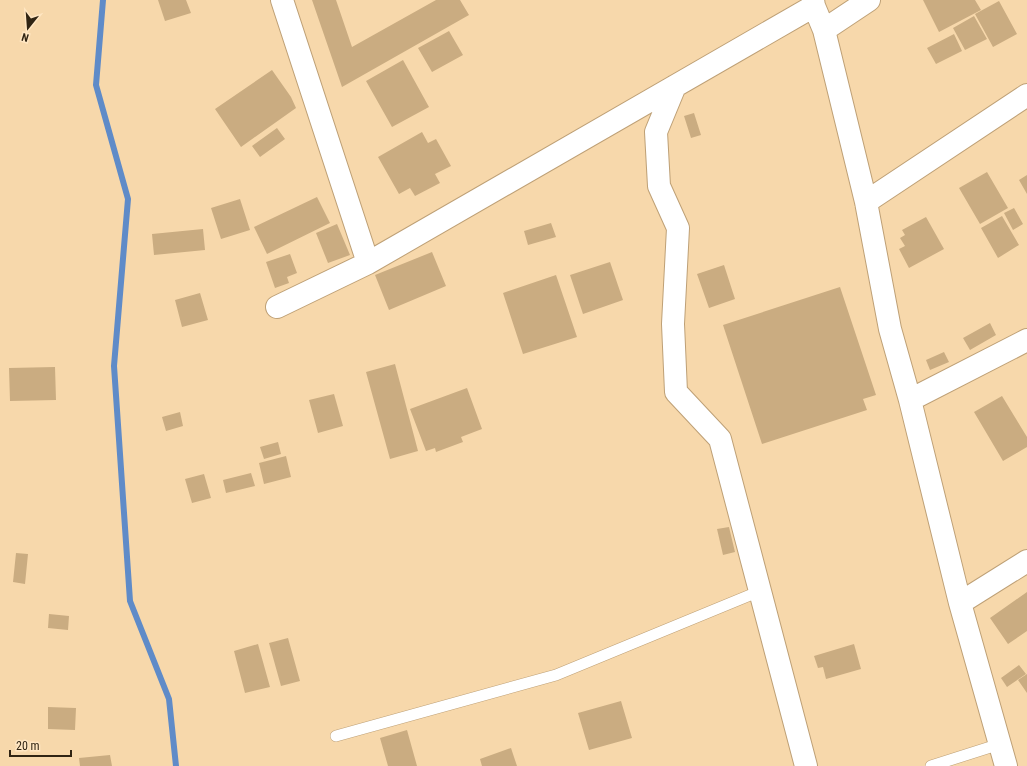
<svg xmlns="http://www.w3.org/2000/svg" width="1027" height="766" font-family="'Roboto Condensed',sans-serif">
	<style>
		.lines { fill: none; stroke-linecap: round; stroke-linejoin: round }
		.stream { stroke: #5f8bc8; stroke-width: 6 }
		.building { fill: #caac81 }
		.service-casing { stroke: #bea076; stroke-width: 12 }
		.minor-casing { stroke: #bea076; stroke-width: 24 }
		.service { stroke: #fff; stroke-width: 11 }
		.minor { stroke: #fff; stroke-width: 22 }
	</style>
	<rect width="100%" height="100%" fill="#f7d8ab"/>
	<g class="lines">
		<path class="stream" d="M 103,0 L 96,85 L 128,199 L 114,366 L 130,601 L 169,699 L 176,766"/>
	</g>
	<path class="building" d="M 158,0 L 186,0 L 191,13 L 165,21 Z
		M 312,0 L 336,0 L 352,47 L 436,0 L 460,0 L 469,15 L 342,87 Z
		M 923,0 L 975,0 L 981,10 L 939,32 Z
		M 999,1 L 1017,34 L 993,47 L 975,14 Z
		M 974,16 L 987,39 L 965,50 L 953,28 Z
		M 449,31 L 463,55 L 432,72 L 418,48 Z
		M 954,34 L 962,51 L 936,64 L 927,48 Z
		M 403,60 L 429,107 L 392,127 L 366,81 Z
		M 272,70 L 291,97 L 296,108 L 241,147 L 215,109 Z
		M 694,113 L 701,135 L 691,138 L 684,116 Z
		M 277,128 L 285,139 L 260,157 L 252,146 Z
		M 422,132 L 428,143 L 436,139 L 451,166 L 435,174 L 440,183 L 415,196 L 410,188 L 399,194 L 378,157 Z
		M 987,172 L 1008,208 L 980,224 L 959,188 Z
		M 1027,175 L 1027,194 L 1019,180 Z
		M 317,197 L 330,223 L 267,254 L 254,227 Z
		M 240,199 L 250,230 L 221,239 L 211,208 Z
		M 1014,208 L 1023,224 L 1013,230 L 1004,213 Z
		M 1002,216 L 1019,245 L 998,258 L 981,228 Z
		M 926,217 L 944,249 L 909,268 L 899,249 L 905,246 L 900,238 L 905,235 L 902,230 Z
		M 551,223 L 556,237 L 528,245 L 524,231 Z
		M 337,224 L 350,255 L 328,263 L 316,233 Z
		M 203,229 L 205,250 L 154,255 L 152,234 Z
		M 432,252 L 446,286 L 389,310 L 375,275 Z
		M 290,254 L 297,273 L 287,277 L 289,283 L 275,288 L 266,262 Z
		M 610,262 L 623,300 L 583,314 L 570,275 Z
		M 724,265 L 735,299 L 709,308 L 697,274 Z
		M 556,275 L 577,337 L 523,354 L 503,293 Z
		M 840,287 L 876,395 L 863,399 L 867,410 L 762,444 L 723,325 Z
		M 200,293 L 208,320 L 182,327 L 175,300 Z
		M 990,323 L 996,335 L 970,350 L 963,338 Z
		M 944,352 L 949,362 L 930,370 L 926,360 Z
		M 395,364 L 418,451 L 390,459 L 366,372 Z
		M 55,367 L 56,400 L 10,401 L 9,368 Z
		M 467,388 L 482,429 L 461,437 L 463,442 L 436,452 L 435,448 L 426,451 L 410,409 Z
		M 334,394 L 343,426 L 318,433 L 309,400 Z
		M 1002,396 L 1027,437 L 1027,447 L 1003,461 L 974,412 Z
		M 180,412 L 183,426 L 166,431 L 162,417 Z
		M 278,442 L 281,454 L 264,459 L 260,447 Z
		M 286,456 L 291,477 L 264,484 L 259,463 Z
		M 251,473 L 255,486 L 226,493 L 223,480 Z
		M 204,474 L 211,498 L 192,503 L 185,479 Z
		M 729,527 L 735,552 L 723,555 L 717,529 Z
		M 16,553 L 28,554 L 25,584 L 13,582 Z
		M 1027,592 L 1027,631 L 1008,644 L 990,618 Z
		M 49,614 L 69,616 L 68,630 L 48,628 Z
		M 288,638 L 300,681 L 281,686 L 269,643 Z
		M 258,644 L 270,687 L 245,693 L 234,651 Z
		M 854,644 L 861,669 L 826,679 L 823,667 L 818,668 L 814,656 Z
		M 1019,665 L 1026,674 L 1007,687 L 1001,678 Z
		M 1027,674 L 1027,693 L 1018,680 Z
		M 621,701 L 632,738 L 589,750 L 578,713 Z
		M 48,707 L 76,708 L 75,730 L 48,729 Z
		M 407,730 L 417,766 L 388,766 L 380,738 Z
		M 511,748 L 517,766 L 482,766 L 480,759 Z
		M 110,755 L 112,766 L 80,766 L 79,758 Z"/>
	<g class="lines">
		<defs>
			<path id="service" d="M 336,736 L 556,675 L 760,591
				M 931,766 L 1000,744"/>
			<path id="minor" d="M 282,0 L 368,263
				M 813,0 L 814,6 L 824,30 L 866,202 L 890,329 L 910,400 L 960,603 L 1006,766
				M 824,30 L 869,0
				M 675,86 L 656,132 L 659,186 L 678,228 L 673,324 L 676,392 L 720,439 L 806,766
				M 866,202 L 1027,95
				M 277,307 L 368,263 L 814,6
				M 910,400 L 1027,340
				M 960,603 L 1027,561"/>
		</defs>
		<use href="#service" class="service-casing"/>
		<use href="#minor" class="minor-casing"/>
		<use href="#service" class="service"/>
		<use href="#minor" class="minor"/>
	</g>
	<g transform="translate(28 28) rotate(197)" stroke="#ffe6c2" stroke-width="3" paint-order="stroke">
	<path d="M0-3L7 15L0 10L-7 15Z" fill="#302413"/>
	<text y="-6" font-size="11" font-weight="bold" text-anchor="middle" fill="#302413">N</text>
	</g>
	<path d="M10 750v6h61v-6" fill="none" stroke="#302413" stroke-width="2"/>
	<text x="16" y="750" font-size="12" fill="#302413" stroke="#ffe6c2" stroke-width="3" paint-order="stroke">20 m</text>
</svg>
